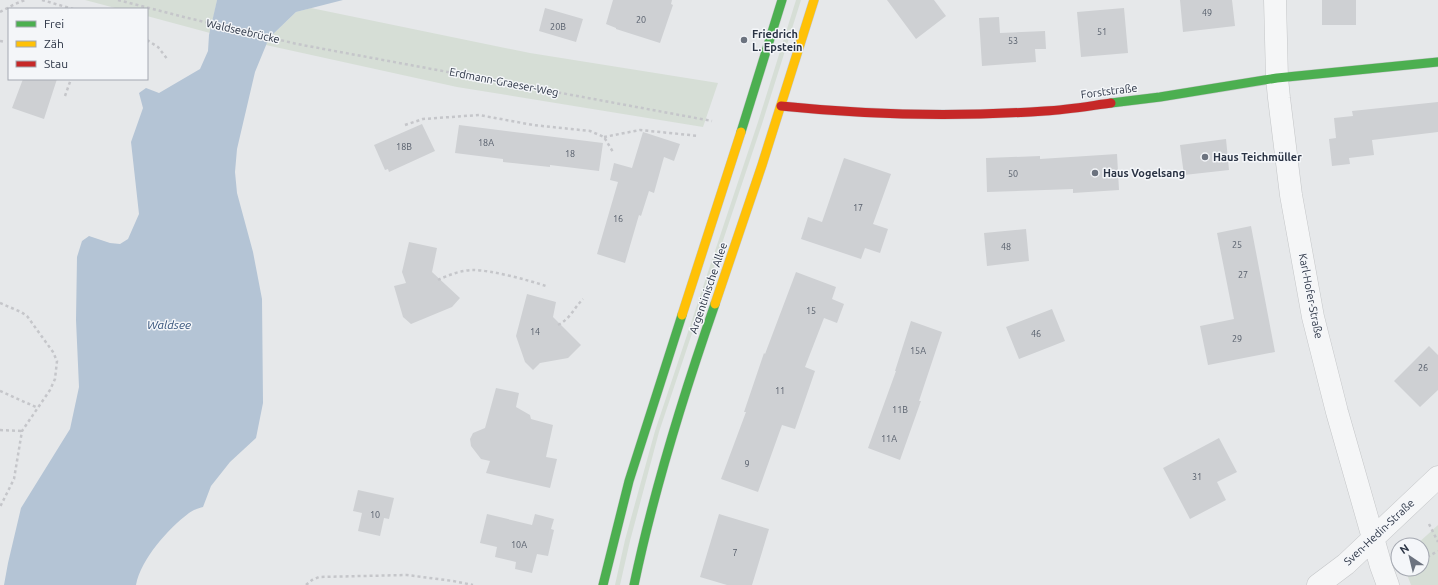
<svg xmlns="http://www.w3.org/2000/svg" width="1438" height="585" font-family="Ubuntu,sans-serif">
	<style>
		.green { fill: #d6ded6 }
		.water { fill: #b4c4d5 }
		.building { fill: #ced0d3 }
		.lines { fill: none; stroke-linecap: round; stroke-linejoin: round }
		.street-casing { stroke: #c4c6c8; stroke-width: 23 }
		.fast-casing { stroke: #c4c6c8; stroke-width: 10 }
		.slow-casing { stroke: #c4c6c8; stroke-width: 10 }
		.jam-casing { stroke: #c4c6c8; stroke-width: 10 }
		.path { stroke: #c5c6ca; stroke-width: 2.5; stroke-dasharray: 3 3; stroke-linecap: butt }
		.street { stroke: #f5f6f7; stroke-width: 22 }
		.fast { stroke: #4caf50; stroke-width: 9 }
		.slow { stroke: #ffc107; stroke-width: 9 }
		.jam { stroke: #c62828; stroke-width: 9 }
		.poi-dot { fill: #6c737f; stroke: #f4f6f9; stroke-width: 1.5 }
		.labels { text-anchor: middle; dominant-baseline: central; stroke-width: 3; stroke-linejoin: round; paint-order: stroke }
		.number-label { font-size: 9px; fill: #545c69 }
		.street-label { font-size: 11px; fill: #2b3445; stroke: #f4f6f9 }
		.poi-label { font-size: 11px; font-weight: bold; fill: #2b3445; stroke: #f4f6f9; text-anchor: start }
		.water-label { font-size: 12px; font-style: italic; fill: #34527a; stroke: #f4f6f9 }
	</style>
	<rect width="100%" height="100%" fill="#e6e8ea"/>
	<path class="green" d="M 85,0 L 217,0 L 210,33 L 147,16 L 147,9 L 119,9 Z
		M 796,0 L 801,0 L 762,124 L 659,432 L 630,541 L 620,585 L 615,585 L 625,540 L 655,431 L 758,122 Z
		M 311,8 L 530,53 L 718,83 L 703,127 L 457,87 L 266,45 L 269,38 L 296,12 Z
		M 1438,525 L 1438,585 L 1411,585 L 1405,569 L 1422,569 L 1422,545 L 1416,545 Z"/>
	<path class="water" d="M 217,0 L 343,0 L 296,12 L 269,38 L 255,72 L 237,149 L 235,172 L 237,193 L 253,252 L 262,299 L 263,403 L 256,438 L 230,462 L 211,486 L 203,507 C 199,508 193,510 189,513 C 168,529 141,559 136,585 L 4,585 L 8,563 L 21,508 L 70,429 L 79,387 L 76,320 L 77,257 L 82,241 L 89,236 L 110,243 L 120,244 L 128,239 L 139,214 L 131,142 L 143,108 L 139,93 L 146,88 L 159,93 L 200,69 L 208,51 L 209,35 Z"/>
	<path class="building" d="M 613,0 L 672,0 L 671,4 L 673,5 L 660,43 L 616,29 L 616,28 L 606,24 Z
		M 887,0 L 934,0 L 946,16 L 916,39 Z
		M 1180,0 L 1232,0 L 1235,26 L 1183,32 Z
		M 1322,0 L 1356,0 L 1356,25 L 1322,25 Z
		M 545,8 L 583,19 L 576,42 L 539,31 Z
		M 1124,8 L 1128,53 L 1081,57 L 1077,12 Z
		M 999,17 L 1000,33 L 1045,31 L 1046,49 L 1035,49 L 1036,62 L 982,66 L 979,18 Z
		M 23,79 L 57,79 L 44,119 L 12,108 Z
		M 1438,102 L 1438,132 L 1372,140 L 1374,155 L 1349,158 L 1350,164 L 1332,166 L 1329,139 L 1336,138 L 1334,118 L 1353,116 L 1352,111 Z
		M 422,124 L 435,151 L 389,172 L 388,169 L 385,170 L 374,145 Z
		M 459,125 L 603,143 L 599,171 L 550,165 L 550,167 L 503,162 L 503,159 L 455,153 Z
		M 643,132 L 680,144 L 674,161 L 664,157 L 654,193 L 649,191 L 641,216 L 639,215 L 625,263 L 597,254 L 618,182 L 610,180 L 614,163 L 632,168 Z
		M 1226,139 L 1229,170 L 1184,175 L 1180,145 Z
		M 1117,154 L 1119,190 L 1073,193 L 1073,189 L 987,192 L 986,158 L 1040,156 L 1040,159 Z
		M 844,158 L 891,174 L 873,224 L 888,229 L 880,253 L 865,248 L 861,259 L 801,239 L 808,217 L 822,222 Z
		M 1251,226 L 1275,352 L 1208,365 L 1200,326 L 1234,319 L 1217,233 Z
		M 1026,229 L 1029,261 L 987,266 L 984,233 Z
		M 409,242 L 437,248 L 432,272 L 460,298 L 452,307 L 411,324 L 403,317 L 394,286 L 406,283 L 402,272 Z
		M 796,272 L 836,287 L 832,299 L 844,304 L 837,323 L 824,318 L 805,367 L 815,371 L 795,429 L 782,425 L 758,492 L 721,479 L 746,412 L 744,412 L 764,353 L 765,354 Z
		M 527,294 L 556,302 L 553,317 L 581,345 L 568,358 L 540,363 L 533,370 L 525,362 L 516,336 Z
		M 1052,309 L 1065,341 L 1019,359 L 1006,327 Z
		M 911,321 L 942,332 L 919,401 L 921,401 L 900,460 L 868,448 L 896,371 L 895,371 Z
		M 1429,346 L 1438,355 L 1438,390 L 1420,407 L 1394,381 Z
		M 496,388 L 519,393 L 516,407 L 530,415 L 531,419 L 553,425 L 546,457 L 557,459 L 550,488 L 486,473 L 490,461 L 481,459 L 471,446 L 470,439 L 473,433 L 485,428 Z
		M 1219,438 L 1237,472 L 1217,482 L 1226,500 L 1190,519 L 1163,468 Z
		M 358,490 L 394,498 L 389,519 L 384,518 L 380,536 L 358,531 L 362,513 L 353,511 Z
		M 487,514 L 532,525 L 535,514 L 554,519 L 551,529 L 554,530 L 548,556 L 537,554 L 532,573 L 515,569 L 516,562 L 495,557 L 497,547 L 480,543 Z
		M 719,514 L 769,529 L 752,585 L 727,585 L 700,577 Z"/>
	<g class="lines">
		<defs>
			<path id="street" d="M 1275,0 L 1277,78 L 1279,98 L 1291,195 L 1313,317 L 1337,412 L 1381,566 L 1388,585
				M 1318,585 L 1346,564 L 1438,477"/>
			<path id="fast" d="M 1111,103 L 1160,97 L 1277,78 L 1438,62
				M 741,132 L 782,0
				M 603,585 L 629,481 L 682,315
				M 634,585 C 654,489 683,396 715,304"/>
			<path id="slow" d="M 715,304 L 762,165 L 814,0
				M 682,315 L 741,132"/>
			<path id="jam" d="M 781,106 C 868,115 957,117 1045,111 C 1067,110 1089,106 1111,103"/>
		</defs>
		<use href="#street" class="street-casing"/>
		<use href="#fast" class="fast-casing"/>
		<use href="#slow" class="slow-casing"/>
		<use href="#jam" class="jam-casing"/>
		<path class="path" d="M 42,0 L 73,9
			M 118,0 L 188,18 L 297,44 L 712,121
			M 0,12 L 15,4 L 25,0
			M 147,40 L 158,47 L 168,60
			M 0,41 L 5,42
			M 65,96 L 71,79
			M 405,125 L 423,119 L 479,115 L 533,125 L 590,131 L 604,137 L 613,152
			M 604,137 L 640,130 L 699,136
			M 438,280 C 448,275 462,270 473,270 C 491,270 528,280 546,286
			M 0,303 L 21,312 L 27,316 L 53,352 L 57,361 L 55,379 L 50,390 L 22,431 L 14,479 L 0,507
			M 558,325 C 570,319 574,308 583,299
			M 0,391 L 38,408
			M 0,430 L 22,431
			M 1429,524 L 1438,542
			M 1422,560 L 1438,551
			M 306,585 L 312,580 L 319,577 L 407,575 L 453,581 L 473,585"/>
		<use href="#street" class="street"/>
		<use href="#fast" class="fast"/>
		<use href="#slow" class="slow"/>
		<use href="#jam" class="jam"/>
	</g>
	<g class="poi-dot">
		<circle cx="744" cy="40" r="4"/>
		<circle cx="1205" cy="157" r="4"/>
		<circle cx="1095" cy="173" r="4"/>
	</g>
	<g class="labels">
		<g class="number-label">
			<text x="1207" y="13">49</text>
			<text x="641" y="20">20</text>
			<text x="558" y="27">20B</text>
			<text x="1102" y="32">51</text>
			<text x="1013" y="41">53</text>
			<text x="486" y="143">18A</text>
			<text x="404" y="147">18B</text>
			<text x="570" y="154">18</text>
			<text x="1013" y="174">50</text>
			<text x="858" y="208">17</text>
			<text x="618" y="219">16</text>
			<text x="1237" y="245">25</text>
			<text x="1006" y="247">48</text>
			<text x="1243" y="275">27</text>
			<text x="811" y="311">15</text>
			<text x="535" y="332">14</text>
			<text x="1036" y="334">46</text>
			<text x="1237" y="339">29</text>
			<text x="918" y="351">15A</text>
			<text x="1423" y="368">26</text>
			<text x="780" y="391">11</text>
			<text x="900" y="410">11B</text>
			<text x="889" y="439">11A</text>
			<text x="747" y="464">9</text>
			<text x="1197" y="477">31</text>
			<text x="375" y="515">10</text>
			<text x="519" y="545">10A</text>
			<text x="735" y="553">7</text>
		</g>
		<g class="street-label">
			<text transform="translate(243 31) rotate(13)">Waldseebrücke</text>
			<text transform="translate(504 82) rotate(11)">Erdmann-Graeser-Weg</text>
			<text transform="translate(1109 91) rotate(-7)">Forststraße</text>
			<text transform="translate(708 288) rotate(-71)">Argentinische Allee</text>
			<text transform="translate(1311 296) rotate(79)">Karl-Hofer-Straße</text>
			<text transform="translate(1379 532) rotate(-43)">Sven-Hedin-Straße</text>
		</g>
		<g class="poi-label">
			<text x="752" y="34">Friedrich<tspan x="752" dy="13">L. Epstein</tspan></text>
			<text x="1213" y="157">Haus Teichmüller</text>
			<text x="1103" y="173">Haus Vogelsang</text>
		</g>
		<g class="water-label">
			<text x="169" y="324">Waldsee</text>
		</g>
	</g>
	<rect x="8" y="8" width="140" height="72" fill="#f4f6f9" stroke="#a4a8b1"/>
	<rect x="16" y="21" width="20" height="6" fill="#4caf50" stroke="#a4a8b1"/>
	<text x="44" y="28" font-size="12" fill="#2b3445">Frei</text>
	<rect x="16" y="41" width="20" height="6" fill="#ffc107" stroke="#a4a8b1"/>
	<text x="44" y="48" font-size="12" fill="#2b3445">Zäh</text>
	<rect x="16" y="61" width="20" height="6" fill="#c62828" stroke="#a4a8b1"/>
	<text x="44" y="68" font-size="12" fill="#2b3445">Stau</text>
	<g transform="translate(1410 557) rotate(325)"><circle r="19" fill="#f4f6f9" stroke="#a4a8b1"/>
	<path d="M0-3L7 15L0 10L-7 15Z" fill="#6c737f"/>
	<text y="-6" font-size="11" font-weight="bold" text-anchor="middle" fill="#2b3445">N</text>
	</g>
</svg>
